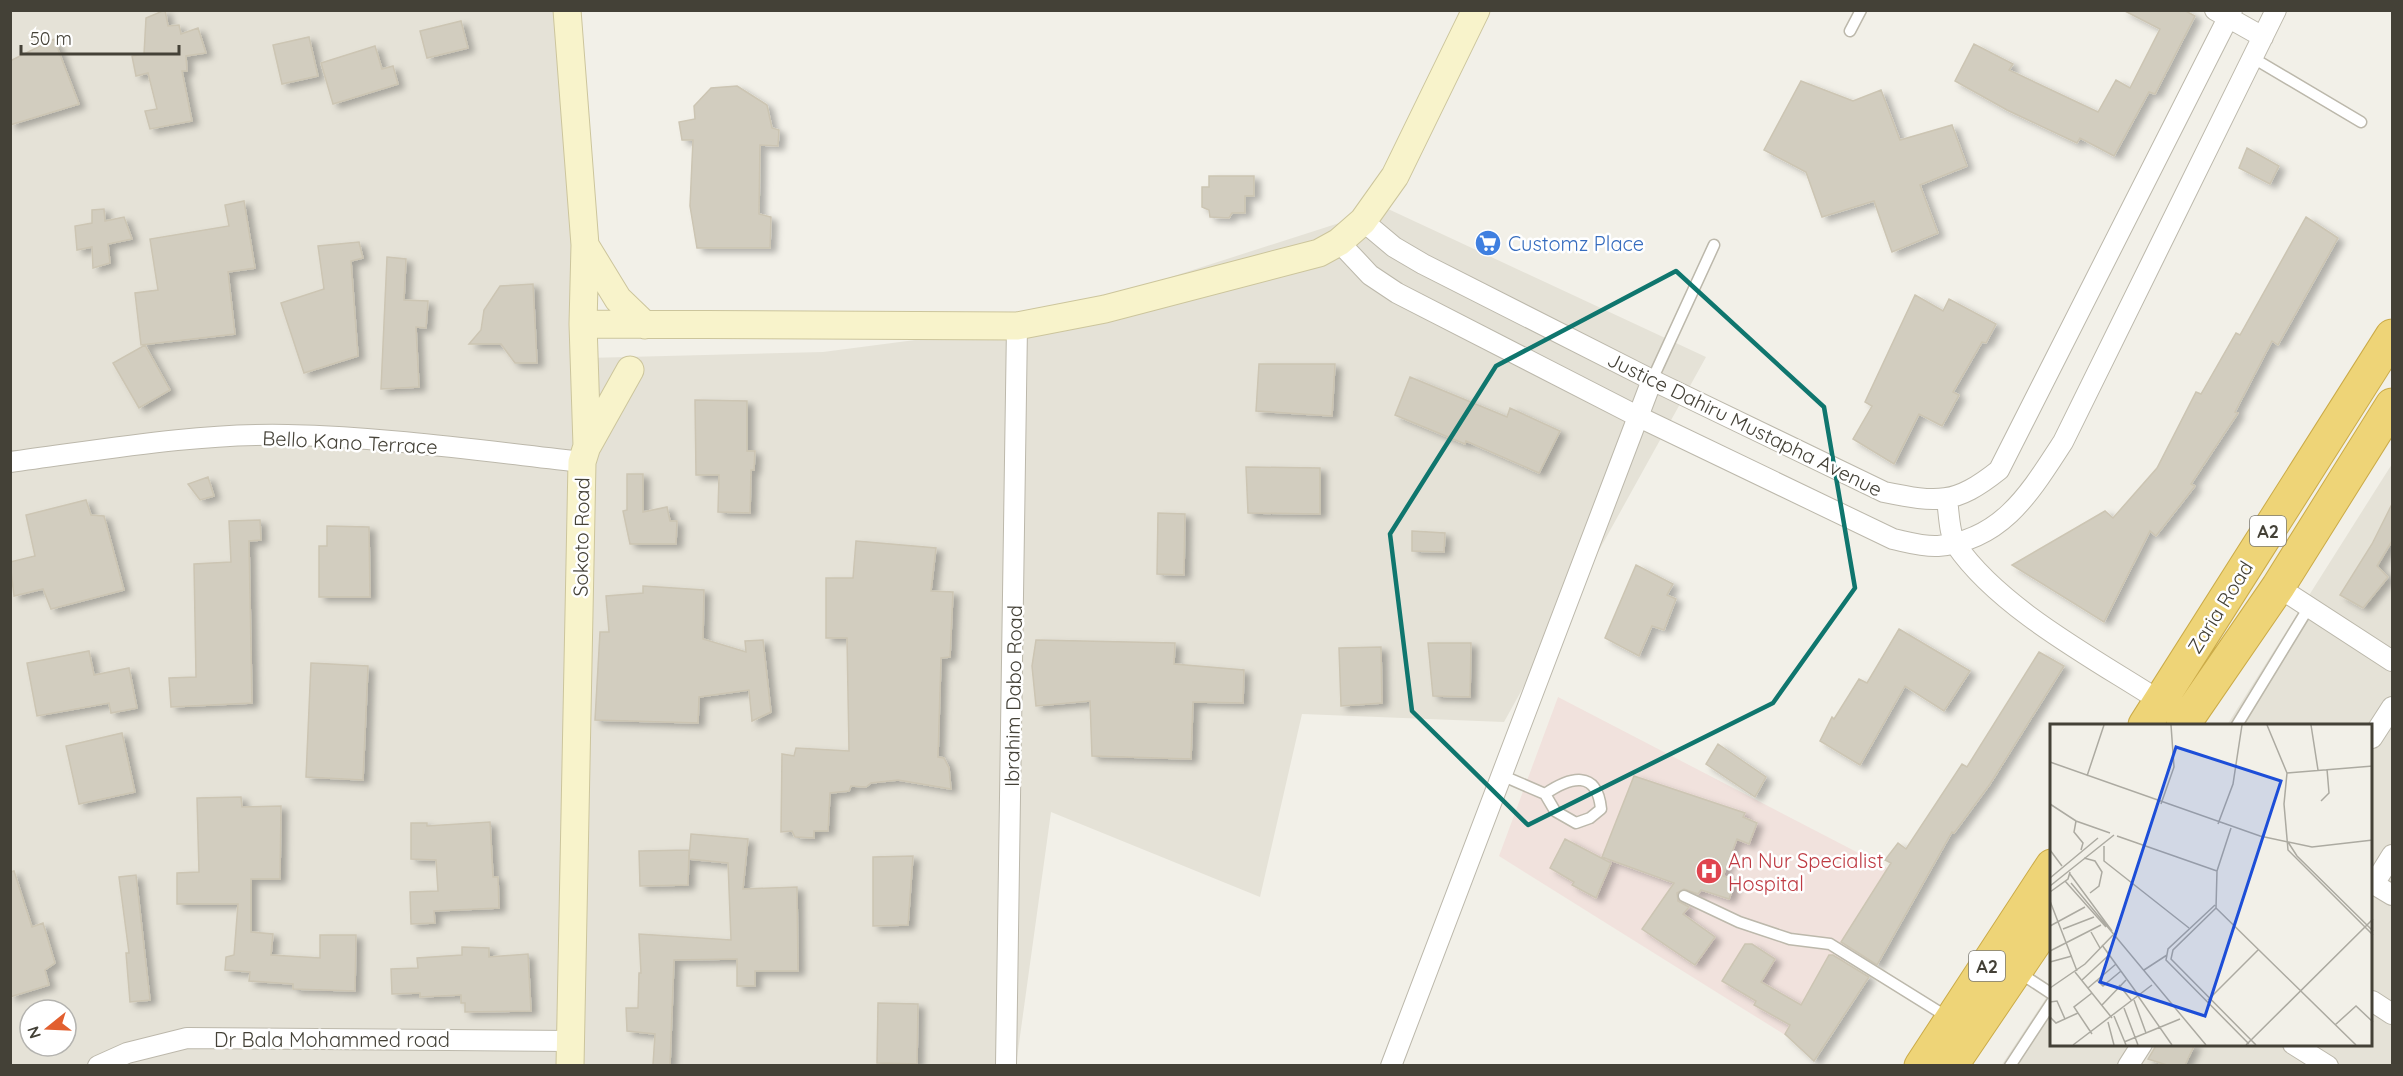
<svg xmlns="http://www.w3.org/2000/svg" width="2403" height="1076" font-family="Quicksand,sans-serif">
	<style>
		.residential { fill: #e5e2d7; fill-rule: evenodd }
		.medical { fill: #f1e2dd }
		.building { fill: #d2cdbf; stroke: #ccc5b3; stroke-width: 1.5; filter: url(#shadow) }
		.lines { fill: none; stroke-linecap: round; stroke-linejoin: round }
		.lane-casing { stroke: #bcb8ab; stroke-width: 13 }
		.street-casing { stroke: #bcb8ab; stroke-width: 22 }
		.secondary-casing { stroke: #ccc59c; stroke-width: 29 }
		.highway-casing { stroke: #cbab48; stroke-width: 35 }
		.lane { stroke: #fff; stroke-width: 10 }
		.street { stroke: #fff; stroke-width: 20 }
		.secondary { stroke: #f8f3cb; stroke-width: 27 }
		.highway { stroke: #eed477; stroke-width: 33 }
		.marked { fill: none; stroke: #0f766e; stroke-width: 4.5; stroke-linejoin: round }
		.labels { text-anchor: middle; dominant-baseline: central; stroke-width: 5; stroke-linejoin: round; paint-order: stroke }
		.shield { fill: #fff; stroke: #7c7a73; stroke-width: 1.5 }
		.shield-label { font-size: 18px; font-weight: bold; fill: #444137 }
		.shop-label { font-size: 20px; fill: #366cbe; stroke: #fff; text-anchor: start }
		.street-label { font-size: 20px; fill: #444137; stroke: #fff }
		.health-label { font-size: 20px; fill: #be3a42; stroke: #fff; text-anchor: start }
		.inset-road { fill: none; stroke: #acaaa1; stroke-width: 1.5 }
		.view { fill: #1d4ed8; fill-opacity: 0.15; stroke: #1d4ed8; stroke-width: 3 }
		.inset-edge { fill: none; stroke: #444137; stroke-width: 3 }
	</style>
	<defs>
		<filter id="shadow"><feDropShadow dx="6" dy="4" stdDeviation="3" flood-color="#0004"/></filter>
	</defs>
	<rect width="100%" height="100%" fill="#f2f0e8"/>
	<path class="residential" d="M 13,10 L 559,11 L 587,358 L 823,352 L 1015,327 L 1386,208 L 1706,357 L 1504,722 L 1302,714 L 1260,897 L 1051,812 L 1016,1065 L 11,1065 L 10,13 ZM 30,1010 L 66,1010 L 66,1046 L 30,1046 Z
		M 2392,464 L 2392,1065 L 2001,1066 L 2052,989 L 2052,1044 L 2372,1044 L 2372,725 L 2227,725 Z"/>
	<path class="medical" d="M 1558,697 L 1901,875 L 1793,1040 L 1499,856 Z"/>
	<path class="building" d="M 165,10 L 168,26 L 179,25 L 181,34 L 198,28 L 206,53 L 186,56 L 187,71 L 182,71 L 192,121 L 150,129 L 145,111 L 157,109 L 148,73 L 136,76 L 132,56 L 144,54 L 146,18 Z
		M 2123,10 L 2184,10 L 2195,16 L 2155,94 L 2149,92 L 2114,156 L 2080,138 L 2077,143 L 2007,110 L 1955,81 L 1974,44 L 2013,64 L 2009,70 L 2098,112 L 2116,80 L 2130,88 L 2160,29 Z
		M 461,21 L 468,48 L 427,58 L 420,31 Z
		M 309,37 L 318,76 L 282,84 L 273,45 Z
		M 54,39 L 79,104 L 10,125 L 10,61 Z
		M 375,46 L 382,69 L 393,66 L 398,84 L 333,104 L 321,63 Z
		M 1801,81 L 1853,101 L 1881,90 L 1900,140 L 1952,125 L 1967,166 L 1920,185 L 1938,233 L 1892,252 L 1874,201 L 1822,217 L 1806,172 L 1764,150 Z
		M 737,86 L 767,105 L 772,128 L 779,130 L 778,146 L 760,145 L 759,214 L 771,217 L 770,248 L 697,248 L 690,206 L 693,140 L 682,140 L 679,122 L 695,119 L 694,106 L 711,88 Z
		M 2247,148 L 2279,166 L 2270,184 L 2239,168 Z
		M 1209,176 L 1254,176 L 1254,196 L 1245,196 L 1245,213 L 1232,213 L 1229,218 L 1210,217 L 1209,210 L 1202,207 L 1202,187 L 1209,187 Z
		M 244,201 L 255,268 L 228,272 L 235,334 L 141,345 L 135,293 L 158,290 L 150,239 L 229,226 L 225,205 Z
		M 104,209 L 105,221 L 124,217 L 132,239 L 108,244 L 110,263 L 93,268 L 92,247 L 77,250 L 75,226 L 92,223 L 92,210 Z
		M 2306,217 L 2338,238 L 2278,345 L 2272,341 L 2235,412 L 2238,413 L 2191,484 L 2195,486 L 2156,536 L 2150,531 L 2104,622 L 2012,565 L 2105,511 L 2113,518 L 2157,468 L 2196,392 L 2201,394 L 2236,333 L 2240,335 Z
		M 359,242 L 363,258 L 351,261 L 358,356 L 304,373 L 281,303 L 324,289 L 318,246 Z
		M 387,257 L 406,259 L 404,300 L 428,301 L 426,328 L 416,327 L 419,387 L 381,389 Z
		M 533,284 L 537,363 L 515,363 L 501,344 L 469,344 L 481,330 L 484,310 L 500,286 Z
		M 1915,295 L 1943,311 L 1949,299 L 1996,324 L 1986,343 L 1982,342 L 1953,392 L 1959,395 L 1942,426 L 1919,414 L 1894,464 L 1853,439 L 1872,406 L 1865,402 Z
		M 145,345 L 170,390 L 139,408 L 113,363 Z
		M 1259,364 L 1335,364 L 1332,416 L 1256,411 Z
		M 1410,377 L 1507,417 L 1510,408 L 1560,431 L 1539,473 L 1466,441 L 1465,444 L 1395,415 Z
		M 695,400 L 747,401 L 747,451 L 755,451 L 754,470 L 751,470 L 750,513 L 718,512 L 719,475 L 696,475 Z
		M 1246,467 L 1320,468 L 1320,514 L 1248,513 Z
		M 627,474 L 643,474 L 643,512 L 667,507 L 670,521 L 677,521 L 676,544 L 630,544 L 623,511 L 627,510 Z
		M 208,477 L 214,496 L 200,500 L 188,484 Z
		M 86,500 L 91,515 L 104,516 L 124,590 L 51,609 L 43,589 L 14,596 L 10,562 L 35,556 L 26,515 Z
		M 2392,504 L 2392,541 L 2377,566 L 2388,577 L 2363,608 L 2340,595 L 2372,544 Z
		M 1158,513 L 1185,514 L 1184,575 L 1157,574 Z
		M 260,520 L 261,540 L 249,541 L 252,703 L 171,707 L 169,678 L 196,677 L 194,564 L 231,562 L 229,521 Z
		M 327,526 L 369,527 L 370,597 L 319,597 L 319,546 L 327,546 Z
		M 1412,531 L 1445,533 L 1444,552 L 1412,551 Z
		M 856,541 L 936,548 L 931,591 L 953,592 L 950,657 L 941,658 L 938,757 L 944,758 L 949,768 L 951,789 L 898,780 L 871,783 L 866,787 L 851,786 L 849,791 L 830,793 L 828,831 L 814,831 L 814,838 L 795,837 L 792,831 L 781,832 L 782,754 L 794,756 L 796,748 L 849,751 L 847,638 L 826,638 L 826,578 L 853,578 Z
		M 1636,565 L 1673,584 L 1667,595 L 1676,599 L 1664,630 L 1652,626 L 1639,656 L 1605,638 Z
		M 643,586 L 704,590 L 703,639 L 746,652 L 745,641 L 763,640 L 771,712 L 752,721 L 749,690 L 699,697 L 698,723 L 595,720 L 600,632 L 609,632 L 606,596 L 643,593 Z
		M 1899,629 L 1970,671 L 1944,711 L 1905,686 L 1860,765 L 1820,741 L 1832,717 L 1834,719 L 1859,679 L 1867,683 Z
		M 1036,640 L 1175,643 L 1174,664 L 1244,670 L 1243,703 L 1193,702 L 1191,759 L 1092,756 L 1090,701 L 1036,706 L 1032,666 Z
		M 1428,643 L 1471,643 L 1470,697 L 1433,696 Z
		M 1381,647 L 1382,703 L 1341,706 L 1339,648 Z
		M 89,651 L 94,675 L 129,668 L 137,708 L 111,713 L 109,703 L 37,716 L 27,663 Z
		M 2039,652 L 2064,666 L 1990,784 L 1954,833 L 1952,832 L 1877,965 L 1841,942 L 1891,863 L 1885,860 L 1898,843 L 1906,849 L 1962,764 L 1967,767 Z
		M 311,663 L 368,666 L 363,780 L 306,777 Z
		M 122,733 L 135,792 L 79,804 L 66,746 Z
		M 1718,744 L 1766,777 L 1755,797 L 1706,764 Z
		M 1634,776 L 1745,813 L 1743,817 L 1757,823 L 1749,844 L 1737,839 L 1723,876 L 1736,880 L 1729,899 L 1701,890 L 1698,894 L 1684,889 L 1677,893 L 1678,901 L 1689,907 L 1683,914 L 1715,937 L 1695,965 L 1642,929 L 1674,883 L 1602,857 Z
		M 241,797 L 242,807 L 281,806 L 280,879 L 251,879 L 251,932 L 273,934 L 271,955 L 320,958 L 320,935 L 356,935 L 355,991 L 293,989 L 293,984 L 249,981 L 250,972 L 225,970 L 226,957 L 234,955 L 238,904 L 177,904 L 177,873 L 199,872 L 197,798 Z
		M 490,822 L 493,877 L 498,877 L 499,908 L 434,911 L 435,923 L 411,924 L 410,892 L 438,891 L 436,860 L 411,859 L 411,823 L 427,823 L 427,826 Z
		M 691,834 L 748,839 L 743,889 L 797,887 L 798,971 L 755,971 L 755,986 L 737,986 L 737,959 L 674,960 L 670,1065 L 653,1065 L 655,1034 L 627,1031 L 626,1008 L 638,1008 L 639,973 L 641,973 L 639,934 L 731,940 L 728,863 L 689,859 Z
		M 1565,839 L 1611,863 L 1596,898 L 1572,885 L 1574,882 L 1550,868 Z
		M 689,850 L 688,885 L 640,886 L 639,851 Z
		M 913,856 L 908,925 L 873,926 L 873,857 Z
		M 14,871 L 32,927 L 43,923 L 55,963 L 45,970 L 49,985 L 10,997 L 10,872 Z
		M 136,875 L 150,1000 L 130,1002 L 126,953 L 129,953 L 119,877 Z
		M 1745,944 L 1752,944 L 1775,959 L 1761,982 L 1801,1005 L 1829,955 L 1833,955 L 1869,977 L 1814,1061 L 1785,1034 L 1790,1025 L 1754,1005 L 1756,1001 L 1722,981 Z
		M 462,947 L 489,948 L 489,957 L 528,954 L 531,1011 L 465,1012 L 465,1003 L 461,1003 L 461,995 L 420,997 L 420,993 L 392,994 L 391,969 L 418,968 L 417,958 L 462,955 Z
		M 878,1003 L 918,1004 L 917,1064 L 877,1063 Z
		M 2157,1044 L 2195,1044 L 2185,1065 L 2167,1065 L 2148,1059 Z"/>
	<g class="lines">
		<defs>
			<path id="lane" d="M 1850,31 L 1861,10
				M 2253,58 L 2361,122
				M 1652,380 L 1714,245
				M 2237,725 L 2309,607
				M 1501,775 L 1545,794 L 1555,811 L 1576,823 L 1590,818 L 1601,809 C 1597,769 1570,777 1545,794
				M 1684,896 L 1739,922 L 1790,939 L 1830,944 L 1949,1018
				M 2020,973 L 2052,994
				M 2010,1066 L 2052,1002"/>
			<path id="street" d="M 2215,10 L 2263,37
				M 1363,221 L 1394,247 L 1423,264 L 1652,380 L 1884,492 C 1938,503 1955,505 1999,470 L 2232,10
				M 1339,242 L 1370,275 L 1397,293 L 1637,416 L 1893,539 C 1907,542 1924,547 1938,546 C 2003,540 2031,491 2063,442 L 2276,10
				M 10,462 C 102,450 195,433 287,435 C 386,437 484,451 582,462
				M 1947,500 C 1949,512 1949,534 1956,545 C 2000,609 2095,659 2160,701
				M 2278,587 L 2392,661
				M 2372,738 L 2392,707
				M 2372,883 L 2392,895
				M 2374,884 L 2392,855
				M 2372,1001 L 2392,1014
				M 2293,1044 L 2328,1066
				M 98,1066 L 127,1053 L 187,1038 L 570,1041
				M 1006,1066 L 1017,326
				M 1391,1066 L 1652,380
				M 2128,1066 L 2142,1044"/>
			<path id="secondary" d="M 567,10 L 585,245 L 583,324 L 587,446 L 582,462 L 570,1066
				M 585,245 L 618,299 L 645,325
				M 583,324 L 1017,326 L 1105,309 L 1319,253 L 1339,242 L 1363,221 L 1395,176 L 1476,10
				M 588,445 L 630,370"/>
			<path id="highway" d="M 2145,725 L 2392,336
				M 2183,725 L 2278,587 L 2392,405
				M 1921,1066 L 2052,866
				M 1951,1066 L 2052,917"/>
		</defs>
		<use href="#lane" class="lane-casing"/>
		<use href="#street" class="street-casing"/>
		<use href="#secondary" class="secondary-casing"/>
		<use href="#highway" class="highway-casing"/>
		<use href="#lane" class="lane"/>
		<use href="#street" class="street"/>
		<use href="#secondary" class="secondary"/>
		<use href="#highway" class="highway"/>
	</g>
	<path class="marked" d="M 1676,271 L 1824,407 L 1855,588 L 1773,703 L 1528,825 L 1412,711 L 1390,534 L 1496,366 Z"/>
	<defs>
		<symbol id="supermarket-disc" viewBox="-11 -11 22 22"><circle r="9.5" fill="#3f7fe0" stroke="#fff"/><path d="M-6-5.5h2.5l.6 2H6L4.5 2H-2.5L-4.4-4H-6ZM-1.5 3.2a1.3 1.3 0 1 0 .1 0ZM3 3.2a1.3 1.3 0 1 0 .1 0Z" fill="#fff"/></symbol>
		<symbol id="hospital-disc" viewBox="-11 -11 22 22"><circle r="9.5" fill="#e0444e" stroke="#fff"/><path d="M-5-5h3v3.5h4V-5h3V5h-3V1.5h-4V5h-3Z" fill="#fff"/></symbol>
	</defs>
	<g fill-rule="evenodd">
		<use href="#supermarket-disc" x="1473" y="228" width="30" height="30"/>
		<use href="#hospital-disc" x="1694" y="856" width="30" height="30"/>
	</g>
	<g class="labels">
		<g class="shield">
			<rect x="2250" y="516" width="36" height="30" rx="4.5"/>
			<rect x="1969" y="951" width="36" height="30" rx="4.5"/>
		</g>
		<g class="shield-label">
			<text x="2268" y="531">A2</text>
			<text x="1987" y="966">A2</text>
		</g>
		<g class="shop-label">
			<text x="1508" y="243">Customz Place</text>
		</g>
		<g class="street-label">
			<text transform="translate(1745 424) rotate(26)">Justice Dahiru Mustapha Avenue</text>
			<text transform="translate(350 442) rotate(3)">Bello Kano Terrace</text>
			<text transform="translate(581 537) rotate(-89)">Sokoto Road</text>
			<text transform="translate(2220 607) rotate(-58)">Zaria Road</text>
			<text transform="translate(1013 696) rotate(-89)">Ibrahim Dabo Road</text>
			<text x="332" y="1039">Dr Bala Mohammed road</text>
		</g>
		<g class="health-label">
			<text x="1728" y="860">An Nur Specialist<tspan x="1728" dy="23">Hospital</tspan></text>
		</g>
	</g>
	<g transform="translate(2050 724)">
		<rect width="322" height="322" fill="#f2f0e8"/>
		<path class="inset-road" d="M 217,1 L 237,49 L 234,80 L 238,126 L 323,211M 261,1 L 268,46M 0,38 L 210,112 L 262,123 L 323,116M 237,49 L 323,42M 37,52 L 54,1M 271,77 L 279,69 L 277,45M 0,80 L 26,97 L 60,109M 111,80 L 124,43 L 121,1M 26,97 L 24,108 L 33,119 L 31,126M 168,100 L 183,60 L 192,1M 181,104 L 167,147 L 166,184 L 306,321M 67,112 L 167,147M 238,118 L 247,132 L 323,207M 54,122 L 54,137 L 139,204M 0,126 L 12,142M 34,134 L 45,137 L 52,148 L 49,162 L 40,169M 20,150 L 62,207M 0,154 L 48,114M 15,157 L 56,203M 21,159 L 156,321M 0,162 L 64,111M 0,168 L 18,155 L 20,148M 0,177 L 27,247M 165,181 L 118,225 L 116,236 L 199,320M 166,184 L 123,226 L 121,235 L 206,321M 320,198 L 196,321 L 323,195M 0,202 L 35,183M 13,205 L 44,193M 41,208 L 50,224M 52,221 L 89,272M 0,227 L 51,201M 0,238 L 22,232M 94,246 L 117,231M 25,248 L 62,294M 32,256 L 59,231M 47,256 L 53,262 L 71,247M 69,261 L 82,277M 0,264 L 35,240 L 63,211M 38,264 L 66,240M 42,269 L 24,283 L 42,310M 88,272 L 122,321M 84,276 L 96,309M 158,276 L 208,226M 0,278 L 7,277 L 15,295M 52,281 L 76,256M 74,284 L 88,321M 64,292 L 76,321M 0,293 L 6,299 L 28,289M 58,298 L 64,321M 285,301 L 306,282 L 323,298M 74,318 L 130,295M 23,321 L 102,261"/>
		<path class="view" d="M 126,23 L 231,57 L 155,292 L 50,258 Z"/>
		<rect width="322" height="322" class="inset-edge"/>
	</g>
	<rect width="2403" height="1076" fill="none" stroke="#444137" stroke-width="24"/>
	<g transform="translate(48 1028) rotate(252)"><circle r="28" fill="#ffffff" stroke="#b4b3af" stroke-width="1.5"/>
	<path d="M0-4.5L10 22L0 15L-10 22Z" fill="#e25f2f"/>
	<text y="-9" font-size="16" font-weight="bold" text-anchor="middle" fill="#444137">N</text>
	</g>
	<path d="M21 45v9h158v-9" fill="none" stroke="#444137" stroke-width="3"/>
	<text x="30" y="45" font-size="18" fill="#444137" stroke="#ffffff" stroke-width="4.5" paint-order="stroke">50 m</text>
</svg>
